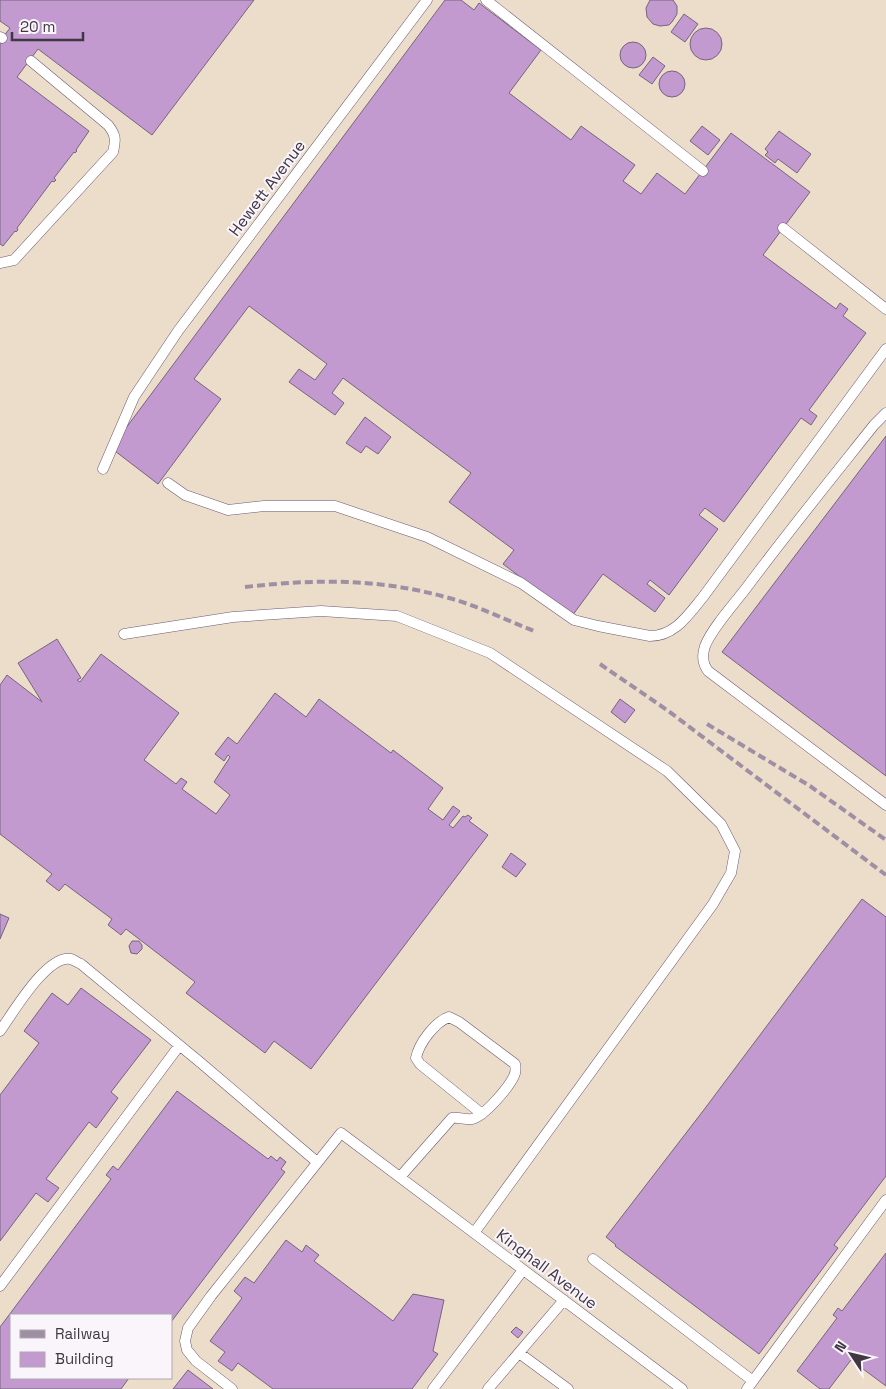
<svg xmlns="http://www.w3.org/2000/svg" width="886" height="1389" font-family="'Space Grotesk',sans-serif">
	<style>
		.industrial { fill: #ebddca; fill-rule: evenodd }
		.building { fill: #c29ad0; stroke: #77647e }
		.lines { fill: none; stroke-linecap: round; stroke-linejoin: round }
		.service-casing { stroke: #6d5a74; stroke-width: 11 }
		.service { stroke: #fff; stroke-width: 10 }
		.rail { stroke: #9f8fa5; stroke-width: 4; stroke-dasharray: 8 4; stroke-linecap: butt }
		.labels { text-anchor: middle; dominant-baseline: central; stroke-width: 4; stroke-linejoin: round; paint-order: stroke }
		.street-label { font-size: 16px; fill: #403743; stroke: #f9f5fb }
	</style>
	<rect width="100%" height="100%" fill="#f6e0ff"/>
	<path class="industrial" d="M 0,0 L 886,0 L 886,1389 L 0,1389 ZM 11,1315 L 171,1315 L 171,1378 L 11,1378 Z"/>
	<path class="building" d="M 0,0 L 254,0 L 152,135 L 38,49 L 17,77 L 89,131 L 76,150 L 77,151 L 75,153 L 74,152 L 54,178 L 56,180 L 54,182 L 52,181 L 17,228 L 18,230 L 16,232 L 15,231 L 3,246 L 0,244 L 0,41 L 10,28 L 0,21 Z
		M 445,0 L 461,0 L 474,10 L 479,3 L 541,50 L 509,93 L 571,140 L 581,126 L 635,165 L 623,181 L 641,194 L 657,173 L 685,194 L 731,133 L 810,192 L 763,255 L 836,309 L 840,303 L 848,309 L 843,316 L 866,333 L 809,410 L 817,416 L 811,425 L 801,418 L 724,522 L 705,508 L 699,515 L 718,529 L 669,595 L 650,580 L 647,584 L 665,598 L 655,612 L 603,574 L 572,616 L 503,564 L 514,550 L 449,502 L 471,473 L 343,378 L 332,393 L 344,403 L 335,415 L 289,382 L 299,369 L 315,380 L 327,364 L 249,306 L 194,379 L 221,399 L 158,484 L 111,448 Z
		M 650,0 L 673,0 L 677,6 L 677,14 L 672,22 L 669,25 L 660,26 L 653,24 L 647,17 L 646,8 Z
		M 684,14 L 698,24 L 685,42 L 671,32 Z
		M690 44a16 16 0 1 1 32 0a16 16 0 1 1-32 0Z
		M620 55a13 13 0 1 1 26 0a13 13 0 1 1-26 0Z
		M 653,57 L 665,66 L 652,84 L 639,75 Z
		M659 84a13 13 0 1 1 26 0a13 13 0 1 1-26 0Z
		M 702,126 L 720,140 L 708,155 L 690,141 Z
		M 779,131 L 811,154 L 797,173 L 778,159 L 775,163 L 765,155 L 768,152 L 765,149 Z
		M 365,417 L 391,437 L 378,454 L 366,446 L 361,453 L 346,443 Z
		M 886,436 L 886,776 L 722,652 Z
		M 57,639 L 81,678 L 77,680 L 80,682 L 101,654 L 179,713 L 144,760 L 176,784 L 181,778 L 187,782 L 182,789 L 216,814 L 230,795 L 214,782 L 230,757 L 228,755 L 224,761 L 215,754 L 228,737 L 237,744 L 275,693 L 306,717 L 319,699 L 391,753 L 393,750 L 443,788 L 428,809 L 443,820 L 453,806 L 460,811 L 449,825 L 453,828 L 463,816 L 465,817 L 468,815 L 472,818 L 469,821 L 488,835 L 311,1069 L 274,1041 L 265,1053 L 186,993 L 195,982 L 126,929 L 121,935 L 108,925 L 112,919 L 65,884 L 59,891 L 46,881 L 52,874 L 0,834 L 0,685 L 7,675 L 42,702 L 18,663 Z
		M 620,699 L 635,710 L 625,723 L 611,712 Z
		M 511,853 L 526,864 L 516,877 L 502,867 Z
		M 862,899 L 886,917 L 886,1176 L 834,1245 L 838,1248 L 759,1354 L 615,1246 L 616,1245 L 606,1237 L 703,1111 Z
		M 0,914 L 9,918 L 0,939 Z
		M 132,941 L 139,941 L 142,945 L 142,949 L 137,954 L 131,953 L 129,946 Z
		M 81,988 L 151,1040 L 111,1092 L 118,1098 L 96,1128 L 89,1122 L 46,1179 L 59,1188 L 48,1202 L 36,1193 L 0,1241 L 0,1095 L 39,1043 L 24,1031 L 52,993 L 68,1005 Z
		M 177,1091 L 268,1159 L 271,1156 L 277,1161 L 280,1157 L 286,1162 L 281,1169 L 285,1172 L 171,1322 L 171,1315 L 11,1315 L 11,1378 L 129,1378 L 121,1389 L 0,1389 L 0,1327 L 111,1179 L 106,1175 L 113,1166 L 118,1170 Z
		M 286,1240 L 302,1252 L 306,1245 L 319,1255 L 314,1261 L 393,1321 L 413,1294 L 444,1300 L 433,1351 L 438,1354 L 412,1389 L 273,1389 L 238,1363 L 232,1371 L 218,1361 L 225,1352 L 210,1341 L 242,1298 L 234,1291 L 245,1277 L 254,1283 Z
		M 886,1253 L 886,1386 L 851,1360 L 829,1389 L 820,1389 L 797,1371 L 837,1318 L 833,1315 L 838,1308 L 842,1311 Z
		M 516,1327 L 523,1332 L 518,1338 L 511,1332 Z
		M 188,1370 L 213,1389 L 173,1389 Z"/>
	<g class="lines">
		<defs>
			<path id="service" d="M 486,0 L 703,171
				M 0,37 L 2,38
				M 783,228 L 886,309
				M 0,263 L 14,260 L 113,152 C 116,140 116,135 108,125 L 31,61
				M 886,413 L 874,425 C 831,479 788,532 747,587 C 735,603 712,628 705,646 C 702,655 702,663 708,671 L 886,805
				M 103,469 L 134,397 L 178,331 L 427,0
				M 168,483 L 185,495 L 228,510 L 264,506 L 335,506 L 427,537 L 521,583 L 574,620 L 598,626 L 650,636 C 675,636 688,615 703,597 L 886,349
				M 124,634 L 233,617 L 321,611 L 397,616 L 490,653 L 667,771 L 721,824 L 735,851 L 731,873 L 713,904 L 474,1233
				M 0,1031 C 13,1013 47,954 71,959 C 74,960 78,963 81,964 L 201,1063 L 317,1162
				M 400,1177 L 452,1118 C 459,1117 466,1120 472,1119 C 484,1117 509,1087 514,1076 C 516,1072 516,1069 515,1064 L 459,1022 L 449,1017 C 435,1022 419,1043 416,1058 L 420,1064 L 482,1114
				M 593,1259 L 753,1381
				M 0,1286 L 179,1046
				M 519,1353 L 568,1389
				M 232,1389 L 196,1361 L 187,1350 L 185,1341 L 188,1328 L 211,1296 L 341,1133 L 682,1389
				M 433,1389 L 523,1270
				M 488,1389 L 564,1300
				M 747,1389 L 886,1200"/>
		</defs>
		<use href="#service" class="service-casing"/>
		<use href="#service" class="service"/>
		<path class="rail" d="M 245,587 C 316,579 379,578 449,598 C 478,606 506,620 534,631
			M 600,664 L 667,710 L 886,875
			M 707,724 L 810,786 L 886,840"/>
	</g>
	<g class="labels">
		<g class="street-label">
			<text transform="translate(267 188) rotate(-53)">Hewett Avenue</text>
			<text transform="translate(547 1269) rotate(37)">Kinghall Avenue</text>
		</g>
	</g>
	<rect x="10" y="1314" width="162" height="65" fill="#f9f5fb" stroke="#afa9b1"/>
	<rect x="20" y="1330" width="25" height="8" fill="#9f8fa5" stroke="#afa9b1"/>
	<text x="55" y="1339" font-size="15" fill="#403743">Railway</text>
	<rect x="20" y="1352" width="25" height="15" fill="#c29ad0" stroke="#afa9b1"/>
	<text x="55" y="1364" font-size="15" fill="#403743">Building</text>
	<g transform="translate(851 1354) rotate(305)" stroke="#f9f5fb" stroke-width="4" paint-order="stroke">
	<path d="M0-4L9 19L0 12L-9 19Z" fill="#403743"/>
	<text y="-8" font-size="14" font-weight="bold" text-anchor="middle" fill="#403743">N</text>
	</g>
	<path d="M12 32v8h71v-8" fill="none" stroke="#403743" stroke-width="2.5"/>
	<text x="20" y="32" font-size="15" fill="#403743" stroke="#f9f5fb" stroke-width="4" paint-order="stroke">20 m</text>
</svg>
